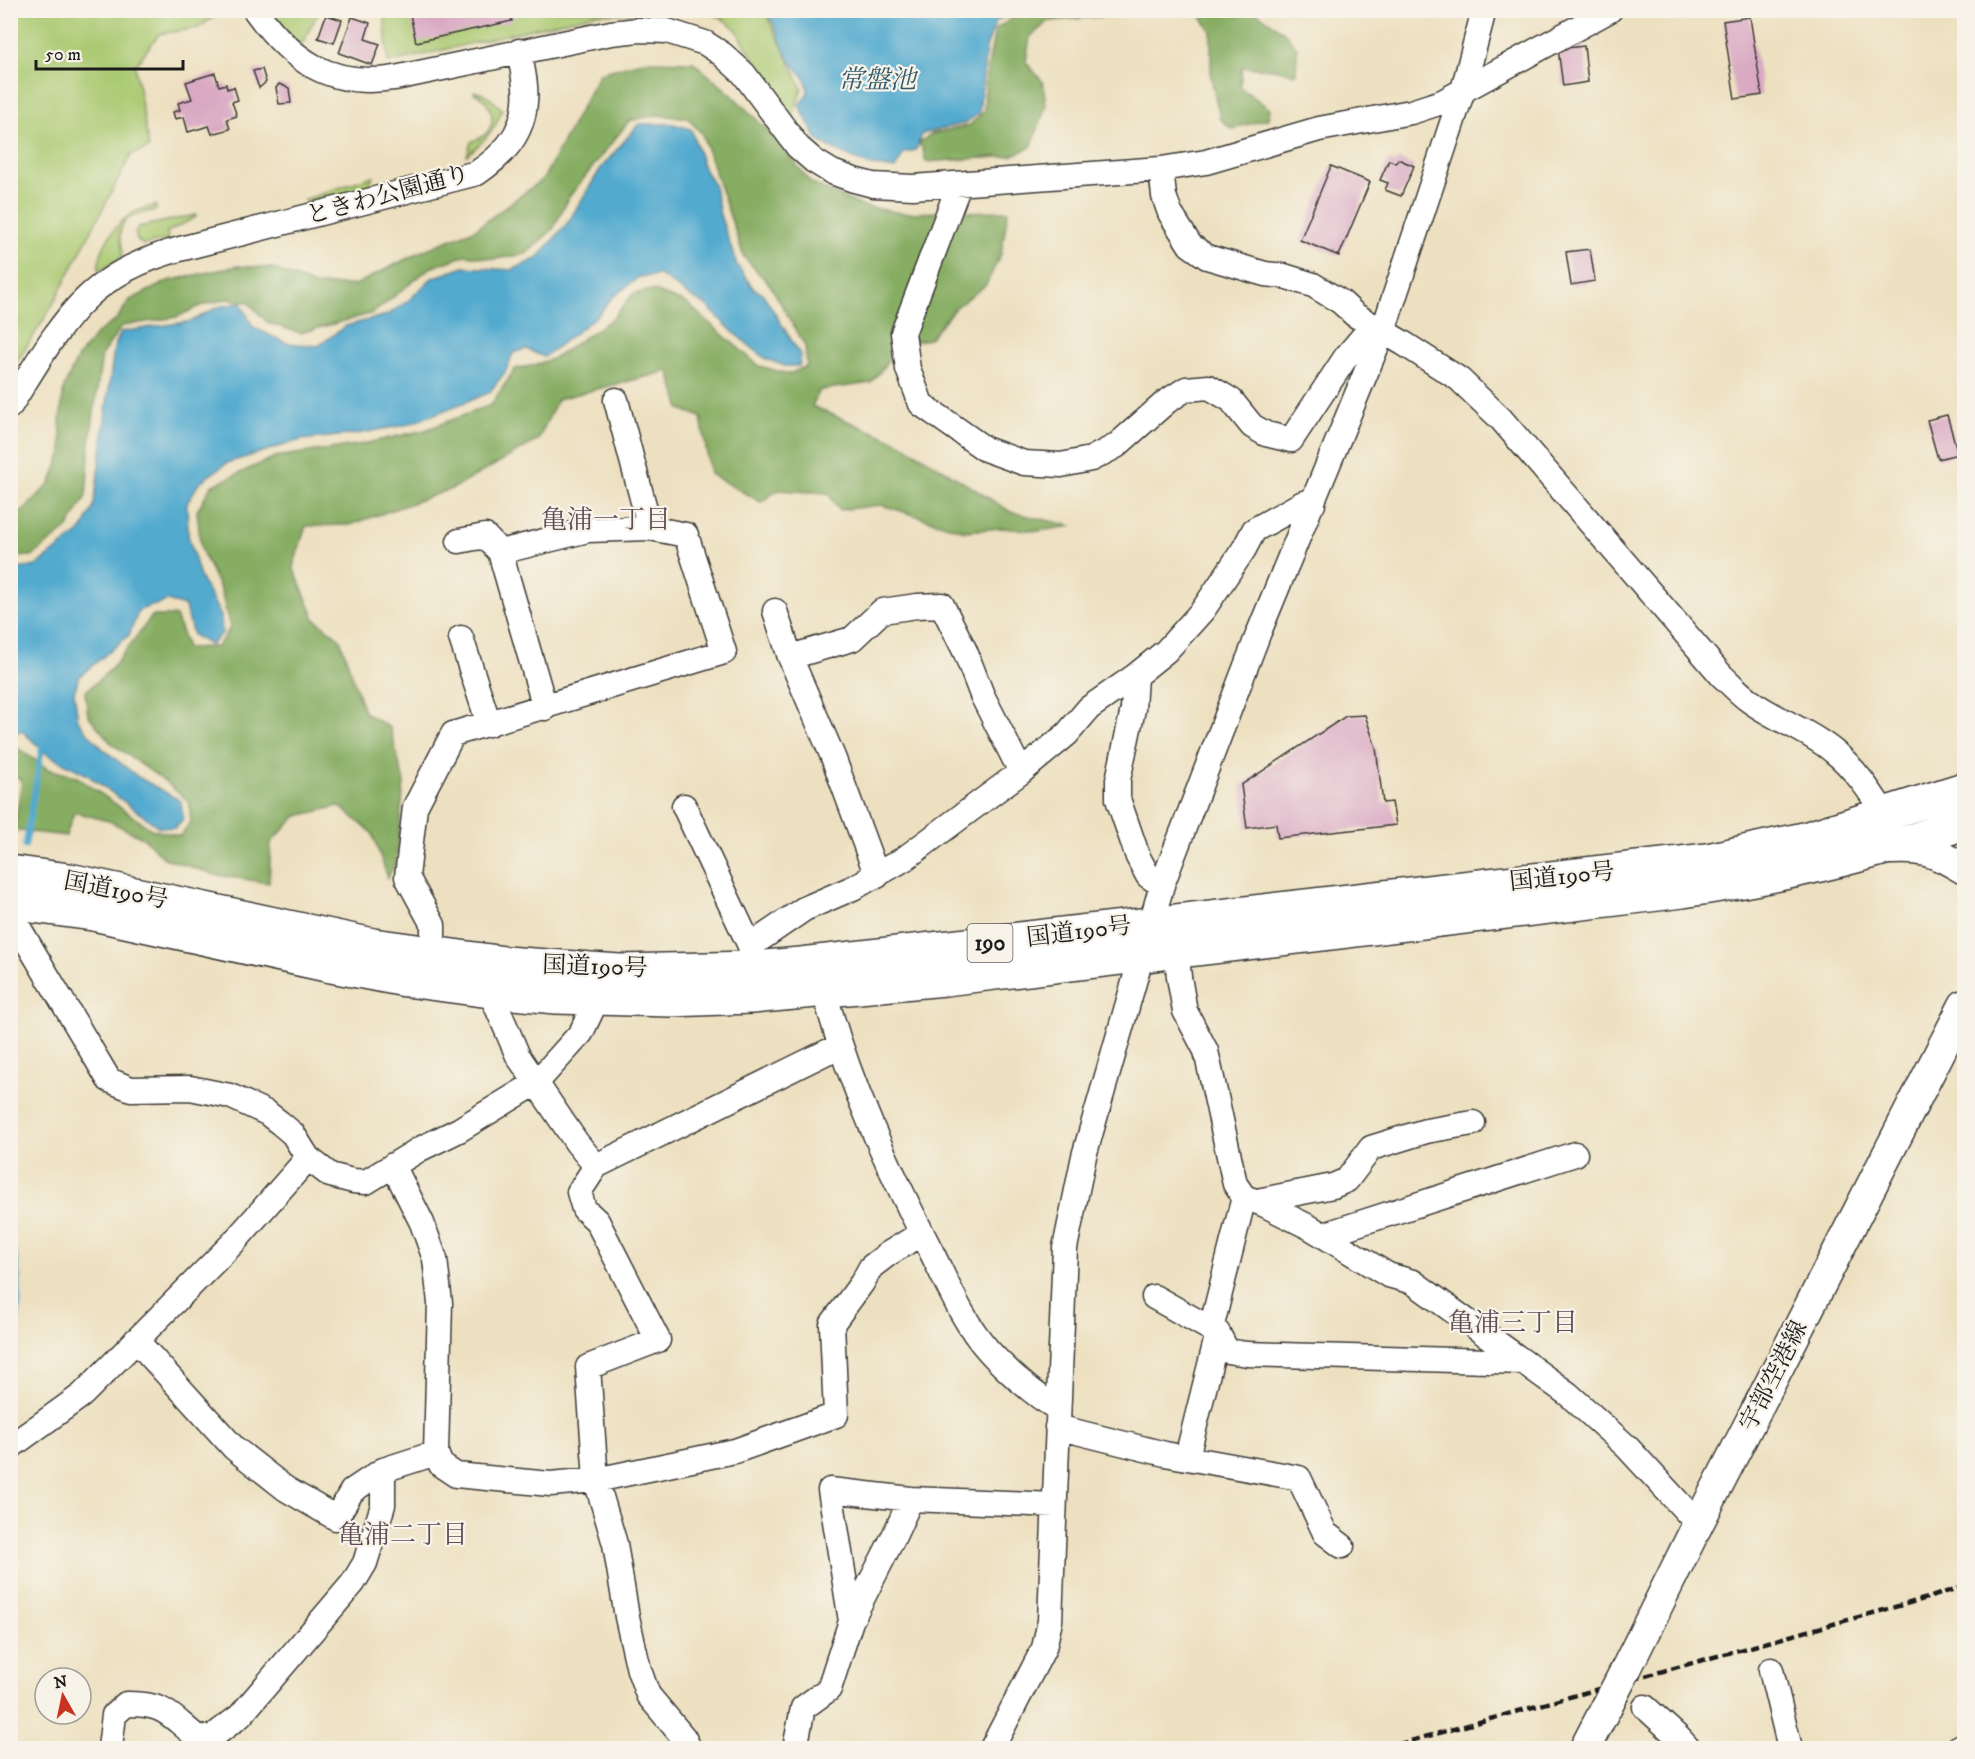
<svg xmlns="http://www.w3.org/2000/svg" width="1975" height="1759" font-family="'IM FELL DW Pica','Noto Serif JP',serif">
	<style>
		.green { fill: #aac971; stroke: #637246; stroke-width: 1.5 }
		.forest { fill: #87ad63; stroke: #526440; stroke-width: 1.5 }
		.water { fill: #52aacf; stroke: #376376; stroke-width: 1.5 }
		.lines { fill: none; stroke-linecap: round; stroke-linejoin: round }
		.stream { stroke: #52aacf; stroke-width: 6 }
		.building { fill: #d9a9c3 }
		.minor-casing { stroke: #3b3935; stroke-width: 27 }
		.major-casing { stroke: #3b3935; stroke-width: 33 }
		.highway-casing { stroke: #3b3935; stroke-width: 36 }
		.minor { stroke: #fff; stroke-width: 24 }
		.major { stroke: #fff; stroke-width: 30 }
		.highway { stroke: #fff; stroke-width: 33 }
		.rail { stroke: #1c1c1c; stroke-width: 4.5; stroke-dasharray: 9 4.5; stroke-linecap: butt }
		.major-bridge-casing { stroke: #3b3935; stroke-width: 33; stroke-linecap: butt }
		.major-bridge { stroke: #fff; stroke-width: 30 }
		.labels { text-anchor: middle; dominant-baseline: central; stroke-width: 4.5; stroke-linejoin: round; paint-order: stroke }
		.shield { fill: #f7f3e8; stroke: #5e5c59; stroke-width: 1.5 }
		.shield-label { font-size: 22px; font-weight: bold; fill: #1c1c1c }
		.street-label { font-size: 24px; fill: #1c1c1c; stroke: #f7f3e8 }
		.water-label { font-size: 26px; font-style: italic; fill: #345c6d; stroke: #f7f3e8 }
		.neighbourhood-label { font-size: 26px; fill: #5e4d56; stroke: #f7f3e8 }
	</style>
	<rect width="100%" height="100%" fill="#f7f3e8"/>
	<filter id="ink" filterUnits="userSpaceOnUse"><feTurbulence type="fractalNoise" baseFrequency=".0167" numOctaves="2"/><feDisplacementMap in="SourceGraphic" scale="12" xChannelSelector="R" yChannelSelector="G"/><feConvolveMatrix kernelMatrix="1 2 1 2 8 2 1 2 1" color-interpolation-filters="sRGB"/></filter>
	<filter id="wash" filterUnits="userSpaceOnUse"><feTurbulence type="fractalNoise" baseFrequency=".008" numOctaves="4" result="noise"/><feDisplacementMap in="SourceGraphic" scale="24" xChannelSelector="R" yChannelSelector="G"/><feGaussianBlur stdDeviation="1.35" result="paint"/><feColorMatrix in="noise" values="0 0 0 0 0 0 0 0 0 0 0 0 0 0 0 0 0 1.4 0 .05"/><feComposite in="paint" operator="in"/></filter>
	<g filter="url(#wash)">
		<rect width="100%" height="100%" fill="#ede0c0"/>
		<path class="green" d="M 11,10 L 223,11 L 198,28 L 159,34 L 135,66 L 149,148 L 131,155 L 51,308 L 11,371 Z
			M 270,11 L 319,11 L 301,46 L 274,21 Z
			M 384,11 L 760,11 L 768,18 L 802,88 L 791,122 L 736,29 L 720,17 L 701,12 L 595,14 L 388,63 Z
			M 474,91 L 486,95 L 502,109 C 496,130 483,142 467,155 L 471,142 C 477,139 484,137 488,131 C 498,117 488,99 474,93 Z
			M 373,176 L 368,189 L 306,205 L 304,200 Z
			M 156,205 L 156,210 C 140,214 119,216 120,237 C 121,244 124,249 122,257 L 99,271 C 97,252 113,227 128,216 C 135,210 147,208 156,205 Z
			M 196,215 L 196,217 L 167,232 L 168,240 L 143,245 L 137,239 L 135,233 L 138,227 Z"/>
		<path class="forest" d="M 1042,10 L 1169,11 L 1049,21 L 1030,37 L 1026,62 L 1043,82 L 1046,107 L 1031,147 L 1011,156 L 926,162 L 923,150 L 919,143 L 931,134 L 970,125 L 984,111 L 986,76 L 995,30 L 1015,16 Z
			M 1179,11 L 1254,11 L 1283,31 L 1297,48 L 1296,74 L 1273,69 L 1242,67 L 1240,87 L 1270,109 L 1268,119 L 1232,129 L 1220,119 L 1211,77 L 1211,31 L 1199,14 Z
			M 645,61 L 693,62 L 732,95 L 777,140 L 811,183 L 862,206 L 902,213 L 1008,211 L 1001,254 L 986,285 L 955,308 L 929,339 L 896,344 L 886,364 L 871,383 L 820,390 L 812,406 L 902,444 L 1011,512 L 1072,526 L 1039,531 L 1001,528 L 965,531 L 882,505 L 839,510 L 828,493 L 778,490 L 761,502 L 710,474 L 701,417 L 680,409 L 669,371 L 558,399 L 538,440 L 454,488 L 350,525 L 306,526 L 293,567 L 315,619 L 340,639 L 364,712 L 390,728 L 404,782 L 396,862 L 388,878 L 372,833 L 339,806 L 297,816 L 271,842 L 269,883 L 216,875 L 164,858 L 145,839 L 109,821 L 74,812 L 66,836 L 14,830 L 22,780 L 11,775 L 11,746 L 13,745 L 48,769 L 77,777 L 151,829 L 180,836 L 191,822 L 189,802 L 167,783 L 111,743 L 88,715 L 85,692 L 113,667 L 152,616 L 176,616 L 187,648 L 217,647 L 230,628 L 221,591 L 201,549 L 197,511 L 211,486 L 275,457 L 363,444 L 425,430 L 491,405 L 515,369 L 535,365 L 554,358 L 613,318 L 633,294 L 652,290 L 686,303 L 759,366 L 789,374 L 807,366 L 805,346 L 770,285 L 744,257 L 702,134 L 688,118 L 656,115 L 629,121 L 569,197 L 553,229 L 526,254 L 495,259 L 466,255 L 430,268 L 373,313 L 300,333 L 268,323 L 248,302 L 226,299 L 200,306 L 177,317 L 122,326 L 102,354 L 90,442 L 86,496 L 68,528 L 32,556 L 11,557 L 11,514 L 23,511 L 51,482 L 62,452 L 60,420 L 64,387 L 78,357 L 98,332 L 116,320 L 130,300 L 168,281 L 237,266 L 272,268 L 315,285 L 355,285 L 422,251 L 474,230 L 543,179 L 600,73 Z"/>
		<path class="water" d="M 765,11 L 1016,11 L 996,21 L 986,48 L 979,113 L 965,123 L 922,134 L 916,150 L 904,153 L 895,169 L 868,165 L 839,152 L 817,140 L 799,105 L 808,93 C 805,69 800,77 790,61 C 780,44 778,26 765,11 Z
			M 639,124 L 673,124 L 691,129 L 704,169 L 714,185 L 720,215 L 737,265 L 753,288 L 763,294 L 801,356 L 799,366 L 785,366 L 766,359 L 734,333 L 706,305 L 694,299 L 660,275 L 639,277 L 612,298 L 598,315 L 544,357 L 526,349 L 513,353 L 506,371 L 489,393 L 409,424 L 357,434 L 301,440 L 227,463 L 199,483 L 187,503 L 188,535 L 200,577 L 221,616 L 222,633 L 211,645 L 193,635 L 185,606 L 167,601 L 139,610 L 129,635 L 79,677 L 74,692 L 78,720 L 87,732 L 102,748 L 138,777 L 181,801 L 183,819 L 175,828 L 159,827 L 86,774 L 48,755 L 22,731 L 11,733 L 11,570 L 36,566 L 82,530 L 94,506 L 114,348 L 121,332 L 192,321 L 218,307 L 241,303 L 253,327 L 286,343 L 318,346 L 346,326 L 387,315 L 409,300 L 432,278 L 464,267 L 512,270 L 538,258 L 569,221 L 601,168 Z"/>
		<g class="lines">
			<path class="stream" d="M 25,846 L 43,742
				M 10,1241 C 24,1279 17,1318 14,1357 L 10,1366"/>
		</g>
		<g id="blocks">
			<path class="building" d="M 409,10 L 534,10 L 534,11 L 511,17 L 512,21 L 416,42 Z
				M 326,15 L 342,20 L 334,43 L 318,38 Z
				M 352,17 L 370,23 L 365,39 L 380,44 L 372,65 L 339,53 Z
				M 1750,17 L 1762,95 L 1735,99 L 1723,21 Z
				M 1584,46 L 1588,82 L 1563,86 L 1558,49 Z
				M 262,69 L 266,82 L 259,88 L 253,71 Z
				M 215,73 L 219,86 L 226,84 L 227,89 L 234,87 L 238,100 L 232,102 L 237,116 L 227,119 L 230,129 L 212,134 L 209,126 L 188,132 L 184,117 L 175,119 L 173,112 L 180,110 L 178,103 L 192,99 L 186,82 Z
				M 279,84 L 289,88 L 291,103 L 279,104 L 276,88 Z
				M 1398,159 L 1414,166 L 1401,196 L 1385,190 L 1388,183 L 1380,180 L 1389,160 L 1396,163 Z
				M 1331,166 L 1370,182 L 1339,256 L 1300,240 Z
				M 1590,249 L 1595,281 L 1571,285 L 1566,252 Z
				M 1947,415 L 1958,454 L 1938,459 L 1927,420 Z
				M 1365,715 L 1376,748 L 1383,803 L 1392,802 L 1396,825 L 1278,838 L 1276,824 L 1247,828 L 1241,785 L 1346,716 Z"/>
		</g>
	</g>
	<g filter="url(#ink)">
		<use href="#blocks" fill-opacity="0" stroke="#3b3935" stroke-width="1.5"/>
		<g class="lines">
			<defs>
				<path id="minor" d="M 255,10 C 292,61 330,88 395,78 L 611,33 L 639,30 L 667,31 L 705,43 L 722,54 L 744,74 L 798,147 L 814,161 L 832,172 L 854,180 L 873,185 L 913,187 L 1161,169 L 1206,162 L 1319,129 L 1411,112 L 1442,102 L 1610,10
					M 1161,169 L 1164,196 L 1170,213 L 1190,245 L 1207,257 L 1265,274 L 1284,276 L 1313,285 L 1341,302 L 1355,315 L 1403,343 L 1459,379 L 1501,419 L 1722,676 C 1731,684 1740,694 1750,701 C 1776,720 1808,730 1833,751 C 1855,768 1871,793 1886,816
					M 959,185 L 903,333 L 908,369 L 921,404 L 985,449 L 1024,463 L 1061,465 L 1091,459 L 1116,446 L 1166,402 L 1186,389 L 1209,387 L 1231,400 L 1252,426 L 1266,434 L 1291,440 L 1346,357 L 1373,325
					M 616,400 L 650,528
					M 10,406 C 60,327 82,275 180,249 L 477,173 C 502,156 523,135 525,102 C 527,86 522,67 519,51
					M 459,541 L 485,536 L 500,552
					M 775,611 L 790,657 L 833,757 L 877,876
					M 461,638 L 489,724
					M 790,657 L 852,639 L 882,611 L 917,606 L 942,605 L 965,651 L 982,695 L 1021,772
					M 1135,676 L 1133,709 L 1118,780 L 1118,799 L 1138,857 L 1148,876 L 1162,885
					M 684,806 L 750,946
					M 10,913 L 109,1080 L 131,1089 L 190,1088 L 230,1096 L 267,1113 L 280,1123 L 293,1134 L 308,1158
					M 1175,936 L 1179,977 L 1185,1011 L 1206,1051 L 1235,1184 L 1244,1197 L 1263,1204 L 1311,1228 L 1388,1275 L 1413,1282 L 1568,1394 L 1627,1447 L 1698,1524
					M 433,953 L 433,925 L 407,877 L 415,807 L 453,734 L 724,652 L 686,535 L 650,528 L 588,530 L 500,552 L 545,708
					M 753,968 L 750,946 L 804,909 L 855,887 L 904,859 L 1021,772 L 1067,734 L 1089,708 L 1135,676 L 1166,651 L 1203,610 L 1244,549 L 1254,530 L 1303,503 L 1313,504
					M 824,990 C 848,1082 888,1167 931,1251 C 948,1285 963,1322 988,1350 C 1005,1369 1035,1396 1057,1408
					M 490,991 L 518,1056 L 577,1143 L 596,1166
					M 839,1046 L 596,1166 L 579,1192 L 584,1209 L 597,1221 L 658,1340 L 588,1367 L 596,1480 L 735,1451 L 836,1415 L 832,1324 L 862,1283 L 871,1267 L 888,1254 L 922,1233
					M 393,1165 L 422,1223 L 435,1259 L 440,1303 L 436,1453 L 441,1465 L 456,1475 L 550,1484 L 596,1480 L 615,1544 L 627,1617 L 639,1670 L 648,1695 L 684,1738 L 689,1748
					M 1244,1197 L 1211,1329 L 1218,1333 L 1227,1351 L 1247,1354 L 1524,1362
					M 1257,1201 L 1333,1186 L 1347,1180 L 1371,1148 L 1426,1131 L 1473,1123
					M 1323,1235 L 1575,1154
					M 1154,1297 L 1211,1329
					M 136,1340 L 234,1448 L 286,1489 L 336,1518 L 352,1491 L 383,1470
					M 1057,1427 L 1165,1454 L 1299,1478 L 1325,1533 L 1342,1546
					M 10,1447 L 82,1395 L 234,1242 L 308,1158 L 330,1175 L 353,1181 L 366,1182 L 420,1149 L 459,1130 L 536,1083 L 581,1033 L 597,999
					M 1187,1457 L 1218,1333
					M 851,1621 L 895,1534 L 911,1499
					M 1771,1670 L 1790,1748
					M 1645,1707 L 1679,1738 L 1688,1748
					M 110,1748 L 114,1715 L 126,1704 C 166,1703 170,1716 198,1738 L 212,1737 L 240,1716 L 353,1583 L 365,1563 L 383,1505 L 383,1470 L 436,1453
					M 795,1748 L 803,1708 L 829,1689 L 851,1621 L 830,1490 L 911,1499 L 1054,1505
					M 992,1748 L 1044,1648 L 1050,1621 L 1065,1248 L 1084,1156 L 1162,885 L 1259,632 L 1383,331 L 1463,90 L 1484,10
					M 1958,1748 L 1964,1745"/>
				<path id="major" d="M 1891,849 C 1924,847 1936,852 1964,869
					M 1626,1669 L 1698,1524 L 1964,1005
					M 1585,1748 L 1607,1706"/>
				<path id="highway" d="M 10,872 L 69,880 L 373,945 L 505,963 L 619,971 L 753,968 L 801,964 L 1707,860 L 1808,838 L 1964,789
					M 10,903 L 93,914 L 326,965 L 406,980 L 490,991 L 556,997 L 670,1000 L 752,997 L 945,979 L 1683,891 C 1779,877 1873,855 1964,823"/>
			</defs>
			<use href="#minor" class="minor-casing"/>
			<use href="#major" class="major-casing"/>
			<use href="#highway" class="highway-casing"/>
			<use href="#minor" class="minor"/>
			<use href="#major" class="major"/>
			<use href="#highway" class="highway"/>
			<path class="rail" d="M 1385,1748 L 1931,1597 L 1964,1586"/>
			<defs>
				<path id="major-bridge" d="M 1607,1706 L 1626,1669"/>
			</defs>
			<use href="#major-bridge" class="major-bridge-casing"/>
			<use href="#major-bridge" class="major-bridge"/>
		</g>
	</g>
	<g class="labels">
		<rect class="shield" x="967.5" y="924" width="45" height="38" rx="4.5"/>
		<g class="shield-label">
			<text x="990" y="943">190</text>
		</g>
		<g class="street-label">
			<text transform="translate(388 195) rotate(-15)">ときわ公園通り</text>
			<text transform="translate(1562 877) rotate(-6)">国道190号</text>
			<text transform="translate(116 891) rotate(11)">国道190号</text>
			<text transform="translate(1079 932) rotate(-7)">国道190号</text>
			<text transform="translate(595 967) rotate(2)">国道190号</text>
			<text transform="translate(1774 1376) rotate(-63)">宇部空港線</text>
		</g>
		<g class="water-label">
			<text x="877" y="80">常盤池</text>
		</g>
		<g class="neighbourhood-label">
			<text x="606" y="520">亀浦一丁目</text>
			<text x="1513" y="1323">亀浦三丁目</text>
			<text x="403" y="1535">亀浦二丁目</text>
		</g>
	</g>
	<rect width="1975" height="1759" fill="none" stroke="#f7f3e8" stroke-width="36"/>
	<g transform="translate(63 1696) rotate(351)"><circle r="28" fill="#f7f3e8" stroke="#9f9d96" stroke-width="1.5"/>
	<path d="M0-4.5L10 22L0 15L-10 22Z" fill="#c8321e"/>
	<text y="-9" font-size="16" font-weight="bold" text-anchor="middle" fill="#1c1c1c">N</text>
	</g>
	<path d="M36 60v9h147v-9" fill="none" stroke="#1c1c1c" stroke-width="3"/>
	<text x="45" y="60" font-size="18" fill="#1c1c1c" stroke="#f7f3e8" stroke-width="4.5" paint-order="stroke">50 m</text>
</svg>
